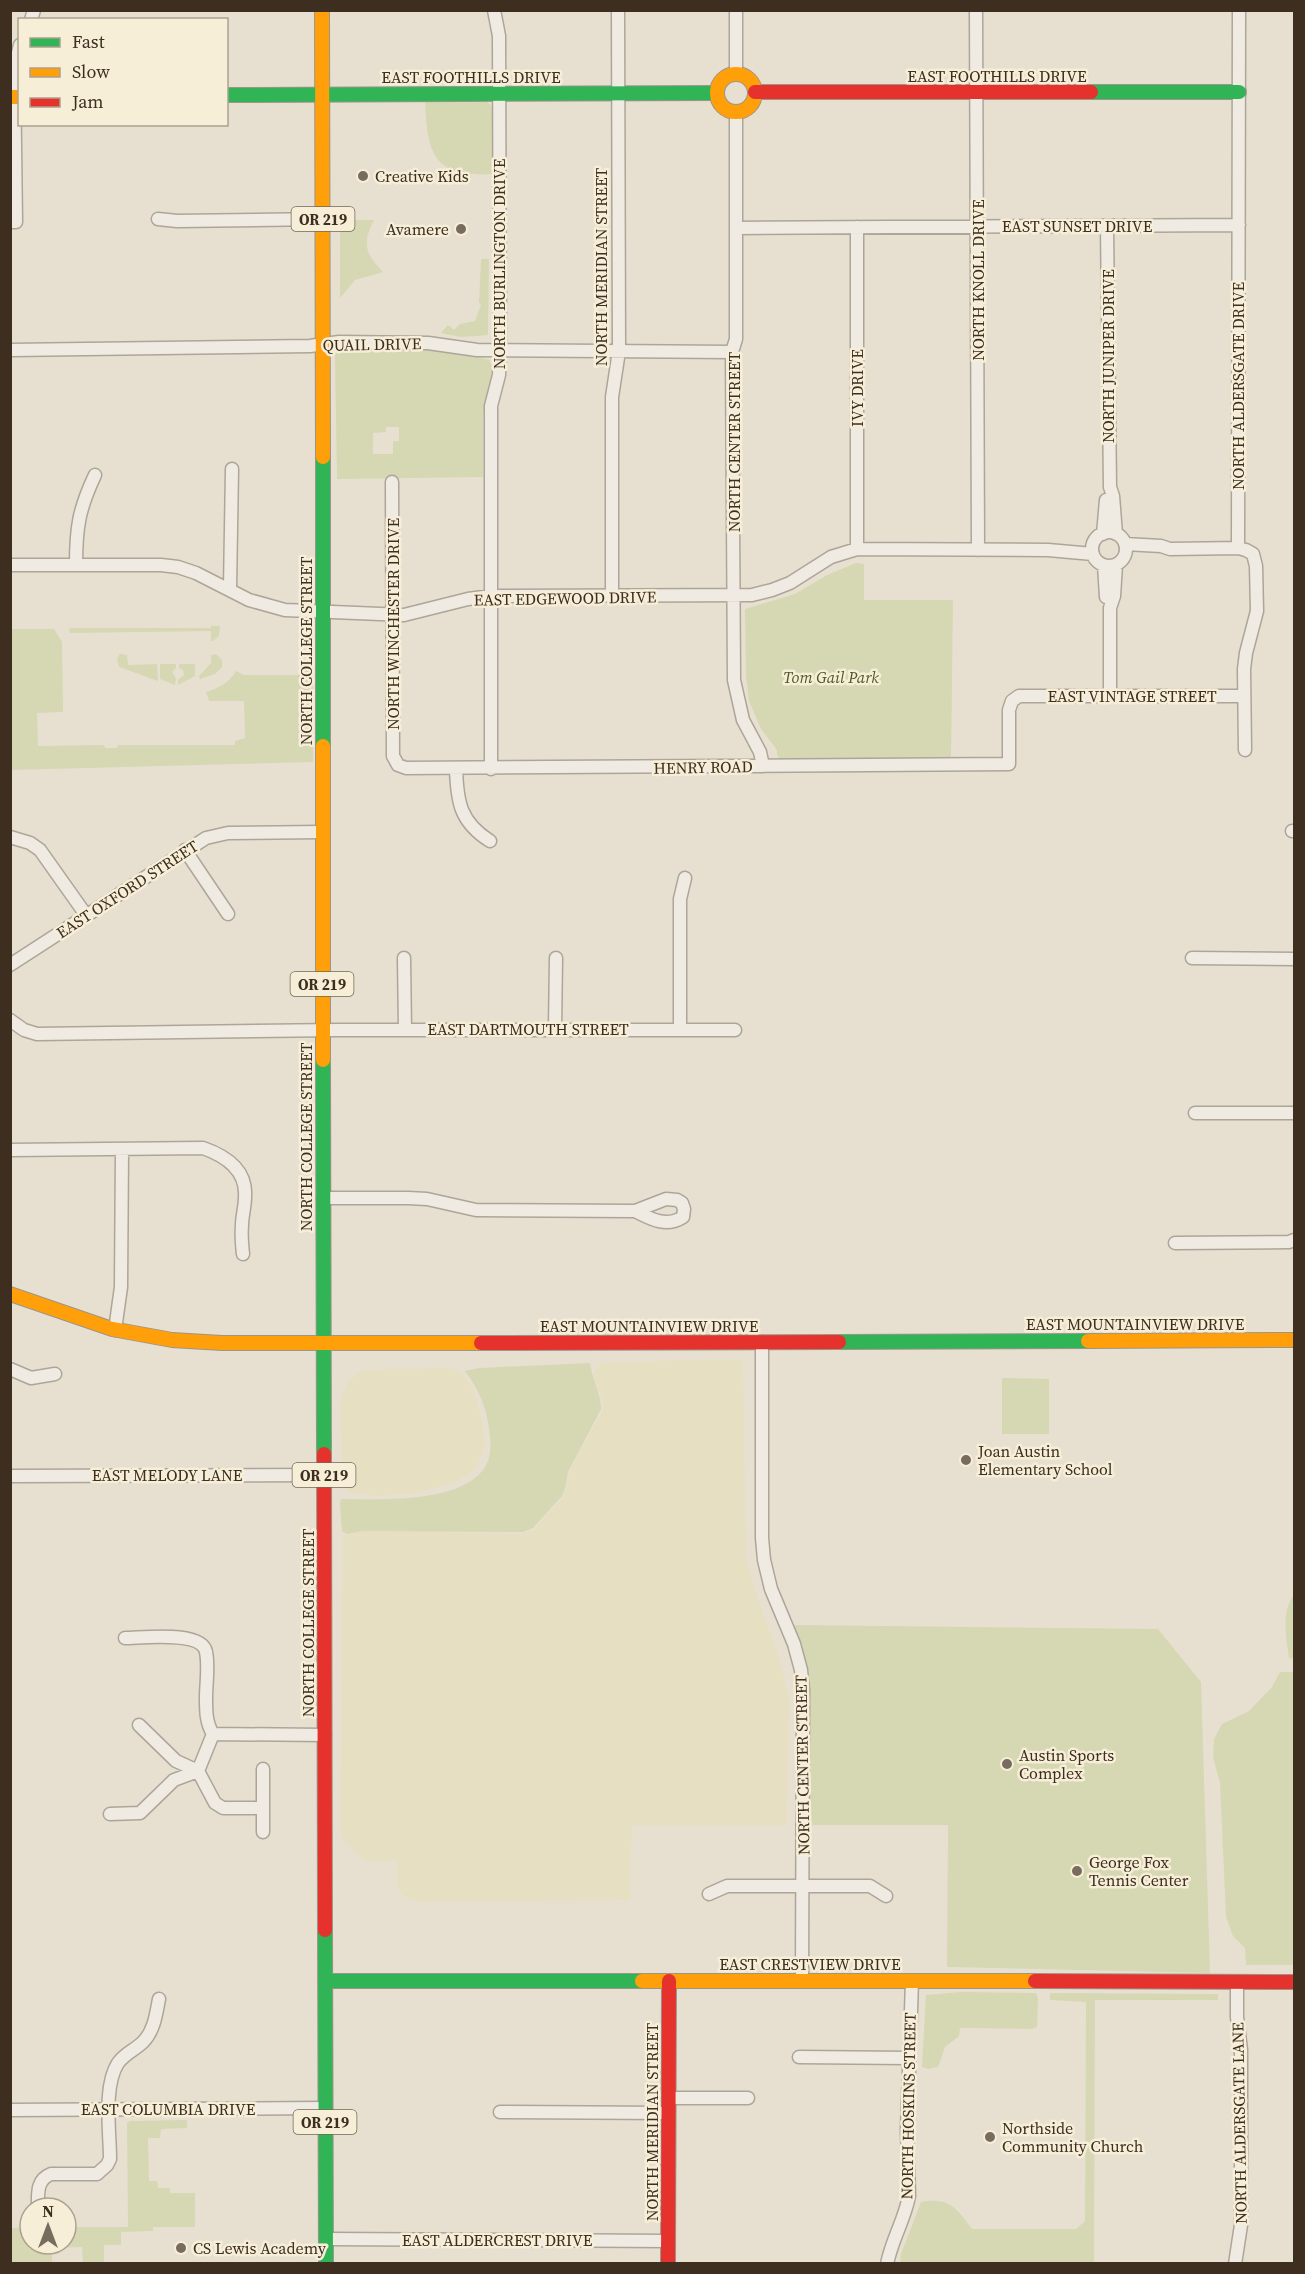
<svg xmlns="http://www.w3.org/2000/svg" width="1305" height="2274" font-family="'Source Serif 4',serif">
	<style>
		.farmland { fill: #e6dfc2 }
		.green { fill: #d6d7b3; fill-rule: evenodd }
		.lines { fill: none; stroke-linecap: round; stroke-linejoin: round }
		.street-casing { stroke: #ada599; stroke-width: 15 }
		.fast-casing { stroke: #9c958a; stroke-width: 16 }
		.slow-casing { stroke: #9c958a; stroke-width: 16 }
		.jam-casing { stroke: #9c958a; stroke-width: 16 }
		.street { stroke: #efebe3; stroke-width: 12 }
		.fast { stroke: #30b455; stroke-width: 14 }
		.slow { stroke: #ff9f0a; stroke-width: 14 }
		.jam { stroke: #e5322d; stroke-width: 14 }
		.poi-dot { fill: #786c5e; stroke: #f7eed8; stroke-width: 2 }
		.labels { text-anchor: middle; dominant-baseline: central; stroke-width: 5; stroke-linejoin: round; paint-order: stroke }
		.shield { fill: #f7eed8; stroke: #756857; stroke-width: 1.5 }
		.shield-label { font-size: 15px; font-weight: bold; fill: #3d2e20 }
		.street-label { font-size: 16px; fill: #3d2e20; stroke: #f7eed8 }
		.poi-label { font-size: 16px; fill: #3d2e20; stroke: #f7eed8; text-anchor: start }
		.park-label { font-size: 16px; font-style: italic; fill: #4d5a26; stroke: #f7eed8 }
	</style>
	<rect width="100%" height="100%" fill="#e7e0d1"/>
	<path class="farmland" d="M 743,1359 L 746,1556 L 753,1584 L 780,1661 L 789,1698 L 787,1825 L 632,1825 L 630,1900 L 416,1902 L 404,1897 L 397,1886 L 397,1861 L 368,1861 L 359,1856 L 346,1843 L 340,1832 L 343,1536 L 363,1531 L 523,1534 L 534,1530 L 564,1496 L 569,1474 L 577,1456 L 603,1410 L 603,1402 L 594,1377 L 594,1371 L 599,1365 L 605,1362 Z
		M 451,1368 L 462,1373 L 473,1389 L 482,1420 L 485,1446 L 476,1469 L 454,1483 L 414,1494 L 380,1496 L 354,1493 L 346,1489 L 342,1481 L 340,1400 L 348,1382 L 361,1371 L 375,1369 Z"/>
	<path class="green" d="M 425,101 L 486,101 L 491,105 L 493,111 L 493,174 C 434,178 427,154 425,101 Z
		M 340,220 L 374,220 C 362,244 365,253 383,272 L 355,280 L 340,298 Z
		M 481,259 L 489,259 L 488,335 L 461,337 L 441,333 L 448,325 L 454,330 L 460,324 L 475,321 L 481,305 L 479,302 Z
		M 351,348 L 426,348 L 467,354 L 490,360 L 492,371 L 483,416 L 483,477 L 337,479 L 335,354 L 339,350 ZM 386,427 L 399,427 L 399,441 L 393,441 L 393,454 L 373,454 L 373,433 L 386,432 Z
		M 856,563 L 864,564 L 864,600 L 953,600 L 951,759 L 782,762 L 777,755 L 777,750 L 761,729 L 749,701 L 746,676 L 745,609 L 795,594 L 827,575 Z
		M 211,626 L 220,626 L 219,636 L 213,641 L 211,641 L 211,631 L 70,633 L 69,628 L 211,628 Z
		M 10,629 L 54,629 L 62,642 L 63,712 L 37,713 L 38,746 L 104,745 L 105,748 L 117,748 L 118,745 L 235,745 L 235,741 L 245,738 L 244,701 L 209,701 L 206,692 C 220,687 228,684 236,671 L 244,675 L 298,675 L 313,659 L 313,762 L 11,770 Z
		M 120,654 L 127,655 L 128,665 L 157,664 L 158,681 L 119,667 L 117,658 Z
		M 216,654 L 222,660 L 222,667 L 215,674 L 200,679 L 199,676 L 211,663 L 211,655 Z
		M 160,664 L 176,664 L 176,668 L 172,672 L 176,679 L 175,685 L 160,679 Z
		M 179,664 L 195,664 L 195,676 L 178,685 L 178,680 L 184,675 L 183,670 L 179,668 Z
		M 590,1363 C 592,1379 601,1393 601,1409 L 568,1472 L 565,1488 L 562,1496 L 533,1528 L 523,1532 L 363,1531 L 347,1534 L 342,1531 L 340,1504 L 341,1499 C 380,1499 456,1504 483,1470 C 491,1460 491,1446 490,1435 C 487,1409 480,1391 465,1371 L 479,1368 Z
		M 1002,1378 L 1049,1379 L 1049,1434 L 1002,1434 Z
		M 1294,1595 L 1294,1659 L 1289,1658 C 1286,1638 1281,1611 1294,1595 Z
		M 794,1625 L 1158,1629 L 1201,1682 L 1210,1973 L 947,1967 L 948,1825 L 810,1825 L 810,1677 Z
		M 1280,1672 L 1294,1672 L 1294,1965 L 1246,1965 L 1245,1948 L 1233,1936 L 1226,1917 L 1220,1783 L 1213,1757 L 1214,1739 L 1222,1724 L 1249,1711 L 1272,1687 Z
		M 961,1992 L 1036,1993 L 1038,1999 L 1037,2027 L 1032,2029 L 960,2028 L 959,2036 L 945,2047 L 938,2067 L 928,2069 L 922,2067 L 926,1995 Z
		M 1050,1993 L 1218,1994 L 1218,2000 L 1095,2000 L 1094,2263 L 900,2263 L 901,2254 L 921,2202 C 950,2197 956,2208 972,2229 L 1076,2229 L 1085,2221 L 1086,2002 L 1050,2000 Z
		M 187,2120 L 187,2128 L 161,2129 L 160,2138 L 148,2138 L 149,2181 L 157,2181 L 158,2188 L 170,2188 L 170,2193 L 195,2193 L 195,2227 L 153,2227 L 153,2231 L 121,2232 L 121,2245 L 104,2245 L 104,2263 L 83,2263 L 82,2247 L 52,2248 L 52,2263 L 11,2263 L 11,2228 L 30,2227 L 30,2244 L 66,2244 L 66,2227 L 128,2227 L 127,2123 L 130,2121 Z"/>
	<g class="lines">
		<defs>
			<path id="street" d="M 736,10 L 736,73
				M 976,10 L 978,550
				M 31,20 L 34,10
				M 736,112 L 736,339 L 732,352 L 734,680 L 743,720 L 760,752 L 763,766
				M 158,219 L 177,221 L 323,219
				M 10,222 L 16,222 L 14,69 L 20,45
				M 1107,226 L 1110,487 L 1113,496 L 1116,534
				M 857,227 L 857,549
				M 736,228 L 1239,225
				M 10,350 L 310,346 L 339,342 L 428,343 L 477,350 L 732,352
				M 392,482 L 393,756 L 398,765 L 406,768 L 1009,764 L 1009,710 L 1012,701 L 1019,696 L 1244,696
				M1092 549a17 17 0 1 1 34 0a17 17 0 1 1-34 0Z
				M 1103,534 L 1106,500
				M 1125,544 L 1161,546 L 1170,549 L 1238,548 L 1246,550 L 1253,554 L 1256,566 L 1257,611 L 1246,653 L 1244,669 L 1245,750
				M 1238,548 L 1239,10
				M 10,565 L 161,565 L 178,567 L 196,573 L 249,600 L 285,610 L 404,615 L 468,599 L 491,596 L 752,595 L 772,590 L 790,583 L 831,557 L 857,549 L 1048,550 L 1093,554
				M 76,565 C 76,527 79,509 95,475
				M 1104,565 L 1106,597
				M 230,589 L 232,469
				M 612,596 L 612,397 L 619,351 L 618,10
				M 1110,696 L 1110,608 L 1114,596 L 1116,565
				M 456,768 C 457,802 460,822 490,841
				M 491,769 L 491,406 L 499,375 L 500,351 L 499,36 L 494,10
				M 1292,831 L 1294,831
				M 10,837 L 30,843 L 40,850 L 86,915
				M 185,850 L 228,914
				M 404,958 L 405,1030
				M 1192,958 L 1294,959
				M 10,965 L 206,838 L 228,833 L 322,832
				M 10,1020 L 24,1030 L 37,1034 L 338,1030 L 735,1030
				M 555,1029 L 556,958
				M 680,1029 L 680,899 L 685,878
				M 1195,1113 L 1294,1113
				M 10,1150 L 203,1148 C 226,1156 247,1170 245,1197 C 245,1207 242,1216 242,1225 C 241,1235 242,1245 243,1254
				M 323,1198 L 408,1198 L 427,1199 L 476,1210 L 635,1211 L 666,1199 L 677,1200 L 682,1203 L 684,1209 L 683,1217 C 666,1228 651,1219 635,1211
				M 1175,1243 L 1289,1242 L 1294,1240
				M 115,1330 L 121,1287 L 122,1149
				M 762,1342 L 762,1538 L 764,1560 L 771,1589 L 794,1644 L 801,1670 L 803,1690 L 802,1980
				M 10,1369 L 31,1378 L 55,1374
				M 10,1476 L 324,1475
				M 125,1638 C 142,1638 202,1630 206,1652 C 209,1666 206,1684 206,1698 C 206,1711 206,1723 213,1734
				M 139,1725 L 176,1761 L 198,1771 L 215,1803 L 223,1808 L 263,1808
				M 213,1734 L 325,1735
				M 263,1769 L 263,1832
				M 110,1814 L 140,1813 L 174,1780 L 198,1771 L 213,1734
				M 709,1894 L 727,1886 L 870,1886 L 886,1896
				M 799,2057 L 909,2058
				M 668,2098 L 748,2098
				M 10,2110 L 325,2108
				M 500,2112 L 668,2113
				M 38,2208 C 38,2194 36,2180 51,2174 L 97,2174 L 107,2165 L 110,2159 C 110,2132 103,2086 118,2063 C 125,2053 135,2050 143,2042 C 154,2031 156,2015 159,1999
				M 326,2239 L 668,2241
				M 887,2264 C 892,2239 905,2219 909,2196 L 907,2130 L 912,1981
				M 1235,2264 L 1241,2225 L 1241,2050 L 1237,2017 L 1237,1982"/>
			<path id="fast" d="M 1091,92 L 1239,92
				M 226,95 L 717,93
				M 323,746 L 323,457
				M 323,1060 L 324,1454
				M 839,1342 L 1088,1341
				M 325,1930 L 326,2264
				M 325,1981 L 642,1981"/>
			<path id="slow" d="M 322,10 L 323,457
				M717 93a19 19 0 1 1 38 0a19 19 0 1 1-38 0Z
				M 10,97 L 20,97
				M 323,1060 L 323,746
				M 10,1294 L 112,1329 L 172,1340 L 222,1343 L 481,1343
				M 1088,1341 L 1294,1340
				M 642,1981 L 1035,1981"/>
			<path id="jam" d="M 755,92 L 1091,92
				M 481,1343 L 839,1342
				M 324,1454 L 325,1930
				M 1035,1981 L 1294,1982
				M 668,2264 L 669,1981"/>
		</defs>
		<use href="#street" class="street-casing"/>
		<use href="#fast" class="fast-casing"/>
		<use href="#slow" class="slow-casing"/>
		<use href="#jam" class="jam-casing"/>
		<use href="#street" class="street"/>
		<use href="#fast" class="fast"/>
		<use href="#slow" class="slow"/>
		<use href="#jam" class="jam"/>
	</g>
	<g class="poi-dot">
		<circle cx="363" cy="176" r="6"/>
		<circle cx="461" cy="229" r="6"/>
		<circle cx="966" cy="1460" r="6"/>
		<circle cx="1007" cy="1764" r="6"/>
		<circle cx="1077" cy="1871" r="6"/>
		<circle cx="990" cy="2137" r="6"/>
		<circle cx="181" cy="2248" r="6"/>
	</g>
	<g class="labels">
		<g class="shield">
			<rect x="291.5" y="207" width="63" height="24" rx="4.5"/>
			<rect x="290.5" y="972" width="63" height="24" rx="4.5"/>
			<rect x="292.5" y="1463" width="63" height="24" rx="4.5"/>
			<rect x="293.5" y="2110" width="63" height="24" rx="4.5"/>
		</g>
		<g class="shield-label">
			<text x="323" y="219">OR 219</text>
			<text x="322" y="984">OR 219</text>
			<text x="324" y="1475">OR 219</text>
			<text x="325" y="2122">OR 219</text>
		</g>
		<g class="street-label">
			<text x="997" y="76">EAST FOOTHILLS DRIVE</text>
			<text x="471" y="77">EAST FOOTHILLS DRIVE</text>
			<text x="1077" y="226">EAST SUNSET DRIVE</text>
			<text transform="translate(499 264) rotate(-90)">NORTH BURLINGTON DRIVE</text>
			<text transform="translate(601 267) rotate(-90)">NORTH MERIDIAN STREET</text>
			<text transform="translate(978 280) rotate(-90)">NORTH KNOLL DRIVE</text>
			<text transform="translate(372 344) rotate(-1)">QUAIL DRIVE</text>
			<text transform="translate(1108 356) rotate(-90)">NORTH JUNIPER DRIVE</text>
			<text transform="translate(1238 386) rotate(-90)">NORTH ALDERSGATE DRIVE</text>
			<text transform="translate(857 388) rotate(-90)">IVY DRIVE</text>
			<text transform="translate(734 442) rotate(-90)">NORTH CENTER STREET</text>
			<text transform="translate(565 598) rotate(-1)">EAST EDGEWOOD DRIVE</text>
			<text transform="translate(393 624) rotate(-90)">NORTH WINCHESTER DRIVE</text>
			<text transform="translate(306 651) rotate(-90)">NORTH COLLEGE STREET</text>
			<text x="1132" y="696">EAST VINTAGE STREET</text>
			<text transform="translate(703 767) rotate(-1)">HENRY ROAD</text>
			<text transform="translate(127 889) rotate(-33)">EAST OXFORD STREET</text>
			<text x="528" y="1029">EAST DARTMOUTH STREET</text>
			<text transform="translate(306 1137) rotate(-90)">NORTH COLLEGE STREET</text>
			<text x="1135" y="1324">EAST MOUNTAINVIEW DRIVE</text>
			<text x="649" y="1326">EAST MOUNTAINVIEW DRIVE</text>
			<text x="167" y="1475">EAST MELODY LANE</text>
			<text transform="translate(308 1623) rotate(-90)">NORTH COLLEGE STREET</text>
			<text transform="translate(802 1765) rotate(-91)">NORTH CENTER STREET</text>
			<text x="810" y="1964">EAST CRESTVIEW DRIVE</text>
			<text transform="translate(908 2106) rotate(-89)">NORTH HOSKINS STREET</text>
			<text x="168" y="2109">EAST COLUMBIA DRIVE</text>
			<text transform="translate(652 2122) rotate(-90)">NORTH MERIDIAN STREET</text>
			<text transform="translate(1239 2123) rotate(-91)">NORTH ALDERSGATE LANE</text>
			<text x="497" y="2240">EAST ALDERCREST DRIVE</text>
		</g>
		<g class="poi-label">
			<text x="375" y="176">Creative Kids</text>
			<text x="449" y="229" text-anchor="end">Avamere</text>
			<text x="978" y="1451">Joan Austin<tspan x="978" dy="18">Elementary School</tspan></text>
			<text x="1019" y="1755">Austin Sports<tspan x="1019" dy="18">Complex</tspan></text>
			<text x="1089" y="1862">George Fox<tspan x="1089" dy="18">Tennis Center</tspan></text>
			<text x="1002" y="2128">Northside<tspan x="1002" dy="18">Community Church</tspan></text>
			<text x="193" y="2248">CS Lewis Academy</text>
		</g>
		<g class="park-label">
			<text x="831" y="677">Tom Gail Park</text>
		</g>
	</g>
	<rect width="1305" height="2274" fill="none" stroke="#3d2e20" stroke-width="24"/>
	<rect x="18" y="18" width="210" height="108" fill="#f7eed8" stroke="#ada18e" stroke-width="1.5"/>
	<rect x="30" y="38" width="30" height="9" fill="#30b455" stroke="#ada18e" stroke-width="1.5"/>
	<text x="72" y="48" font-size="18" fill="#3d2e20">Fast</text>
	<rect x="30" y="68" width="30" height="9" fill="#ff9f0a" stroke="#ada18e" stroke-width="1.5"/>
	<text x="72" y="78" font-size="18" fill="#3d2e20">Slow</text>
	<rect x="30" y="98" width="30" height="9" fill="#e5322d" stroke="#ada18e" stroke-width="1.5"/>
	<text x="72" y="108" font-size="18" fill="#3d2e20">Jam</text>
	<g transform="translate(48 2226)"><circle r="28" fill="#f7eed8" stroke="#ada18e" stroke-width="1.5"/>
	<path d="M0-4.5L10 22L0 15L-10 22Z" fill="#786c5e"/>
	<text y="-9" font-size="16" font-weight="bold" text-anchor="middle" fill="#3d2e20">N</text>
	</g>
</svg>
